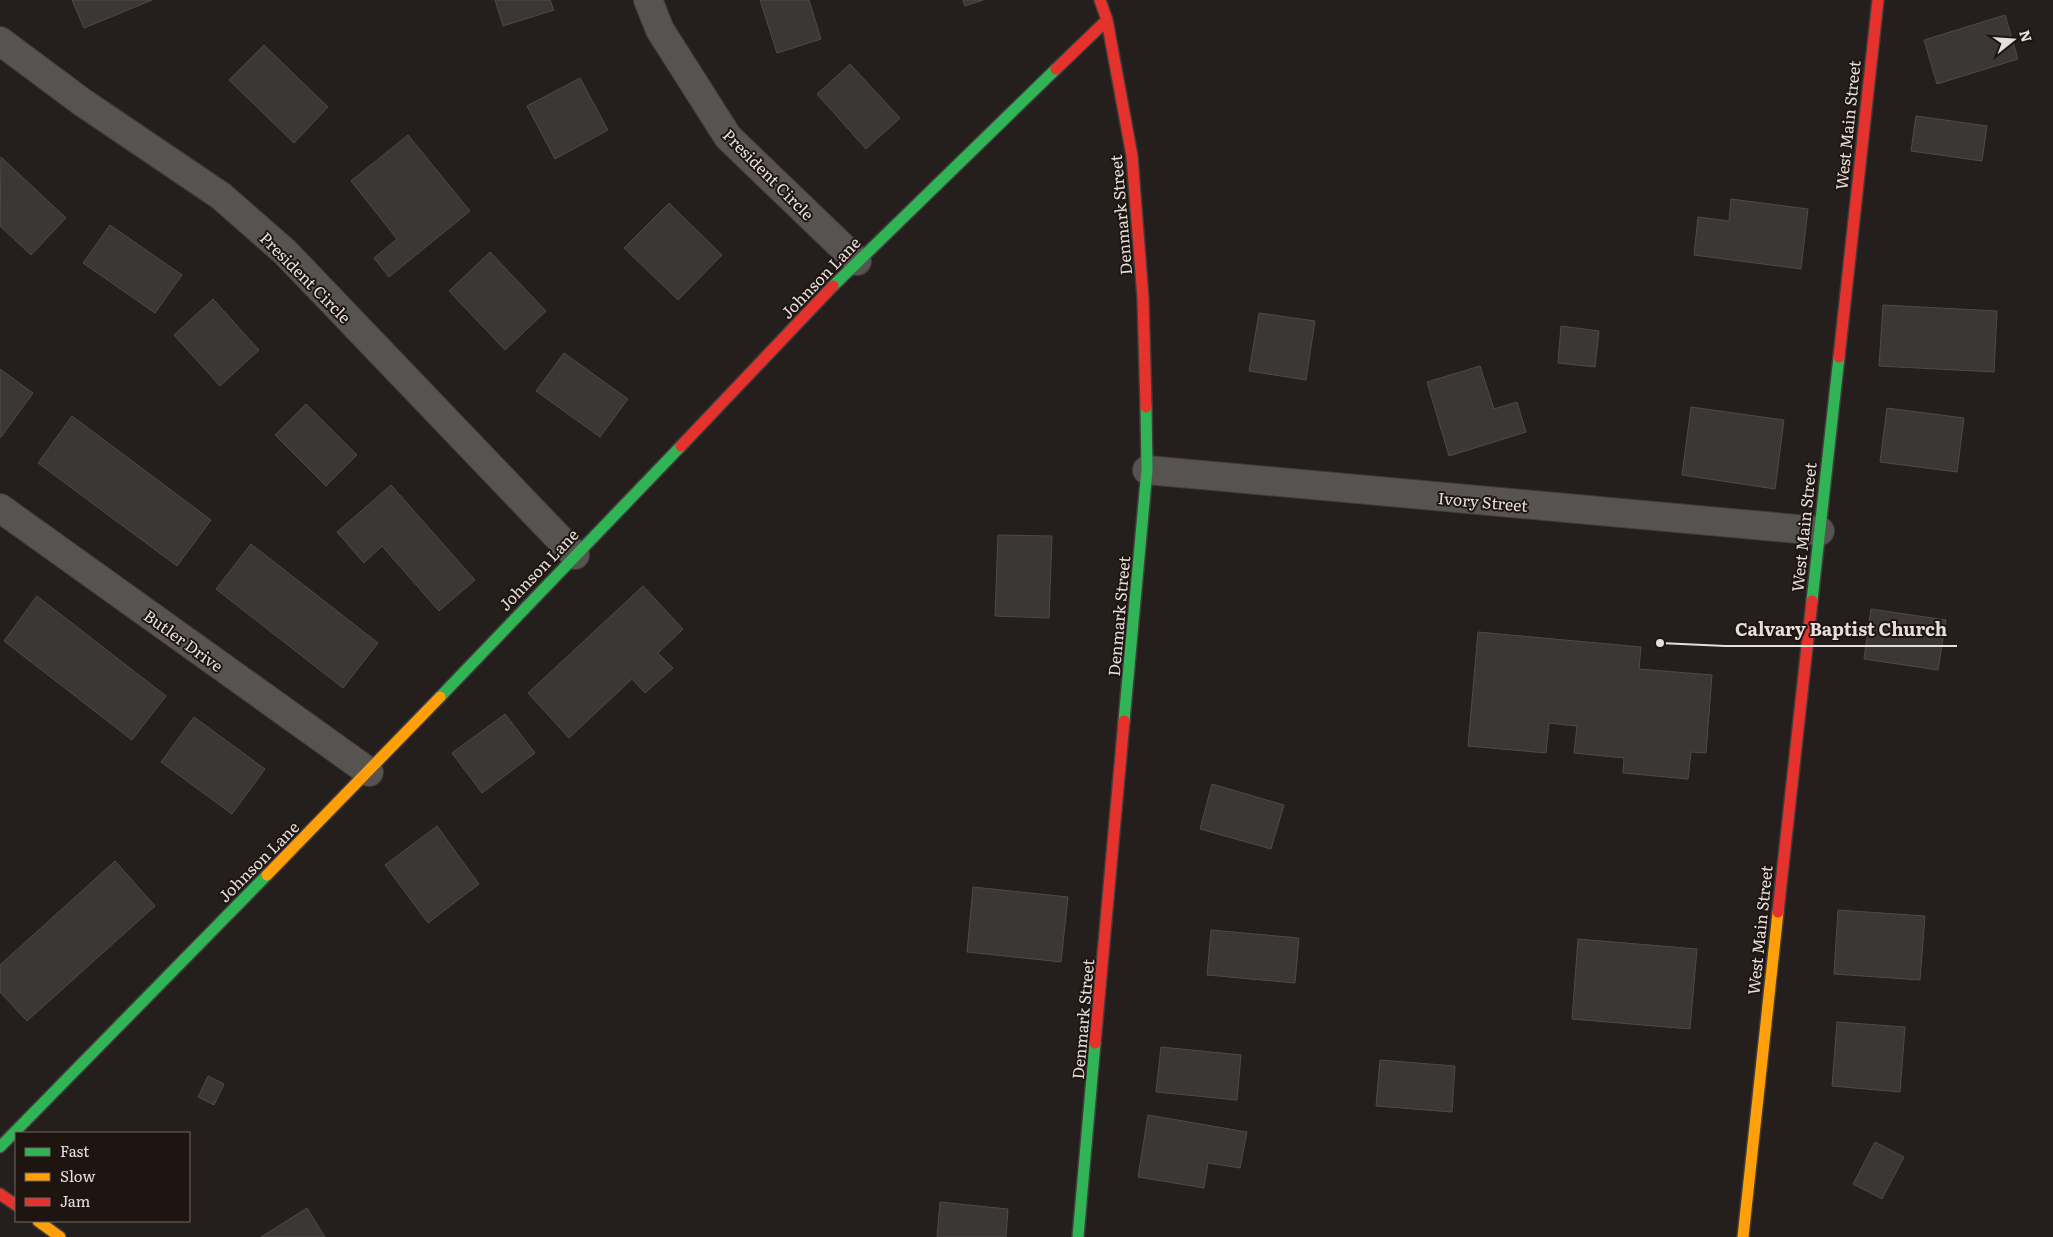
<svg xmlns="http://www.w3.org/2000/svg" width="2053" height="1237" font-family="Literata,serif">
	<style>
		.building { fill: #3b3735; stroke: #4e4a48 }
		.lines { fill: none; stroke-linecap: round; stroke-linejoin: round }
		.street-casing { stroke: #403c3a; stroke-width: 30 }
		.fast-casing { stroke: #403c3a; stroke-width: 14 }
		.slow-casing { stroke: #403c3a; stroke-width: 14 }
		.jam-casing { stroke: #403c3a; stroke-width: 14 }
		.street { stroke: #575351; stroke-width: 28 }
		.fast { stroke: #30b455; stroke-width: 11 }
		.slow { stroke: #ff9f0a; stroke-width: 11 }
		.jam { stroke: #e5322d; stroke-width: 11 }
		.labels { text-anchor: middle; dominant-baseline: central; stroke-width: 4; stroke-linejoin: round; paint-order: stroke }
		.street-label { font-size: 16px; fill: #e6dfdc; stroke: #1e1511 }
		.leader { fill: none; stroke: #e6dfdc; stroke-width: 2 }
		.callout-dot { fill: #e6dfdc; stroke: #1e1511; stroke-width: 2 }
		.callout-label { font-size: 18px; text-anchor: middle; font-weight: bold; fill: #e6dfdc; stroke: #1e1511; stroke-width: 4; stroke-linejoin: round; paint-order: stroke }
	</style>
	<rect width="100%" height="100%" fill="#241f1d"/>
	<path class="building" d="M 72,0 L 152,0 L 84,28 Z
		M 495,0 L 550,0 L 554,10 L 503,26 Z
		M 760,0 L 809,0 L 821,39 L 777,53 Z
		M 963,0 L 983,0 L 965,6 Z
		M 2005,15 L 2018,59 L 1937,84 L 1924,40 Z
		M 264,45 L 328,107 L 294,143 L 229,80 Z
		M 850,64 L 900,118 L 866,149 L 817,94 Z
		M 580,78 L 608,130 L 555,159 L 527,106 Z
		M 1916,116 L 1987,126 L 1982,161 L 1911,151 Z
		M 408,135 L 470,211 L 389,277 L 374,258 L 397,239 L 351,181 Z
		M 1,157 L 66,218 L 31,255 L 0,226 Z
		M 1731,199 L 1808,209 L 1801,269 L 1694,255 L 1698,217 L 1729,221 Z
		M 669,203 L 722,255 L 678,300 L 624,248 Z
		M 110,225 L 182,275 L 155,313 L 83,263 Z
		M 490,252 L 546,311 L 505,350 L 449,291 Z
		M 213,299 L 259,350 L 220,386 L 174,335 Z
		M 1883,305 L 1997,311 L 1994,372 L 1879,366 Z
		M 1259,313 L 1315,321 L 1306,380 L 1249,371 Z
		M 1561,326 L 1599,331 L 1595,367 L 1558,363 Z
		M 564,353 L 628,399 L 600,437 L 536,391 Z
		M 1480,366 L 1494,409 L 1517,402 L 1526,432 L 1449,456 L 1427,382 Z
		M 0,369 L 33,393 L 1,437 L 0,437 Z
		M 306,404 L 357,455 L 326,486 L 275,435 Z
		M 1691,407 L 1784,420 L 1775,489 L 1682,475 Z
		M 1887,408 L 1964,418 L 1957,472 L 1880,462 Z
		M 72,416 L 211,520 L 177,566 L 38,463 Z
		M 391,485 L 475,580 L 439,611 L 382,546 L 364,563 L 337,532 Z
		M 998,535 L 1052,536 L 1049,618 L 995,616 Z
		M 251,544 L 378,643 L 343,688 L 216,589 Z
		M 643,586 L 683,629 L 658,653 L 673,668 L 645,693 L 632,679 L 569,738 L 528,693 Z
		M 37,596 L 166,696 L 132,740 L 4,641 Z
		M 1871,609 L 1946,620 L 1938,670 L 1864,659 Z
		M 1478,632 L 1641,647 L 1639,669 L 1712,675 L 1706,753 L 1691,752 L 1688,779 L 1623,773 L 1624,758 L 1574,753 L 1577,726 L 1549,723 L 1546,753 L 1468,746 Z
		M 505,714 L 535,753 L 482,793 L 452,753 Z
		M 194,717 L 265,769 L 232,814 L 161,762 Z
		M 1212,784 L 1284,805 L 1271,849 L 1200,829 Z
		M 437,826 L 479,884 L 428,923 L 385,865 Z
		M 115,861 L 155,906 L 27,1021 L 0,992 L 0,965 Z
		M 973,887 L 1068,897 L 1061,962 L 967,952 Z
		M 1838,910 L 1925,916 L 1920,980 L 1834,974 Z
		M 1211,930 L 1299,938 L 1295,983 L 1207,975 Z
		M 1578,939 L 1697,949 L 1690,1029 L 1572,1019 Z
		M 1837,1022 L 1905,1027 L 1900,1092 L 1832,1086 Z
		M 1161,1047 L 1241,1055 L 1237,1100 L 1156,1092 Z
		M 1380,1060 L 1455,1066 L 1452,1112 L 1376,1106 Z
		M 208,1076 L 224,1084 L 214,1105 L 198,1097 Z
		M 1148,1115 L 1247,1132 L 1240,1168 L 1208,1163 L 1204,1188 L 1138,1177 Z
		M 1875,1142 L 1904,1157 L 1882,1199 L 1853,1184 Z
		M 940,1202 L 1008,1209 L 1006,1237 L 937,1237 Z
		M 307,1208 L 325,1237 L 261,1237 Z"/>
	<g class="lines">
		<defs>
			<path id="street" d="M 648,0 L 660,30 L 728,137 L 857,261
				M 0,41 L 82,102 L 221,196 L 285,252 L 575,555
				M 1147,470 L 1820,531
				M 0,508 L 369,772"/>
			<path id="fast" d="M 833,286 L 1056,69
				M 1812,601 L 1839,357
				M 440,697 L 681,446
				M 1124,721 L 1147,470 L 1146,407
				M 0,1147 L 267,875
				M 1078,1237 L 1095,1043"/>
			<path id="slow" d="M 267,875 L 440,697
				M 38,1221 L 60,1237
				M 1743,1237 L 1778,912"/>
			<path id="jam" d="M 1100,0 L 1107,20 L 1132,156 L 1143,298 L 1146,407
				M 1056,69 L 1107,20
				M 1839,357 L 1878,0
				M 681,446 L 833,286
				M 1778,912 L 1812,601
				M 1095,1043 L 1124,721
				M 0,1194 L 16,1205"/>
		</defs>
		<use href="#street" class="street-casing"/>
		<use href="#fast" class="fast-casing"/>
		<use href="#slow" class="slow-casing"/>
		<use href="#jam" class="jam-casing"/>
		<use href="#street" class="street"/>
		<use href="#fast" class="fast"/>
		<use href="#slow" class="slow"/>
		<use href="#jam" class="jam"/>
	</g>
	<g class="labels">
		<g class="street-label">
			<text transform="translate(1847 125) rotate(-84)">West Main Street</text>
			<text transform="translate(769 174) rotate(45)">President Circle</text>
			<text transform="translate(1120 215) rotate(-95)">Denmark Street</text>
			<text transform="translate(306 277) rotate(45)">President Circle</text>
			<text transform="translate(820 277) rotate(-46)">Johnson Lane</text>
			<text transform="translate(1483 501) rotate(5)">Ivory Street</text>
			<text transform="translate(1803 527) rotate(-84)">West Main Street</text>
			<text transform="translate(538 569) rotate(-46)">Johnson Lane</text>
			<text transform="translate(1118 616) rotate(-85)">Denmark Street</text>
			<text transform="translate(184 640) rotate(36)">Butler Drive</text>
			<text transform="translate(258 861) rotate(-45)">Johnson Lane</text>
			<text transform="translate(1759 930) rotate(-84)">West Main Street</text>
			<text transform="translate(1082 1019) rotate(-85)">Denmark Street</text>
		</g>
	</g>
	<path class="leader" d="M1660 643L1725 646H1957"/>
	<circle class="callout-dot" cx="1660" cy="643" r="5"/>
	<g class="callout-label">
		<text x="1841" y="636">Calvary Baptist Church</text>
	</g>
	<rect x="15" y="1132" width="175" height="90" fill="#1e1511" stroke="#6e6662"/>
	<rect x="25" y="1148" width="25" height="8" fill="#30b455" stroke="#6e6662"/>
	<text x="60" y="1157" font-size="15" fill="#e6dfdc">Fast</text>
	<rect x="25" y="1173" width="25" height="8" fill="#ff9f0a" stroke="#6e6662"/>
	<text x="60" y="1182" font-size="15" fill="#e6dfdc">Slow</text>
	<rect x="25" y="1198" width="25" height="8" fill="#e5322d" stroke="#6e6662"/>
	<text x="60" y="1207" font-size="15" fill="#e6dfdc">Jam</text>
	<g transform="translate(2013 40) rotate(73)" stroke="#1e1511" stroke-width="4" paint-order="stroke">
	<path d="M0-4L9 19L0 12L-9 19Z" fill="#e6dfdc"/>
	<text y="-8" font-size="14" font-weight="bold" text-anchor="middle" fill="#e6dfdc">N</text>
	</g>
</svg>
